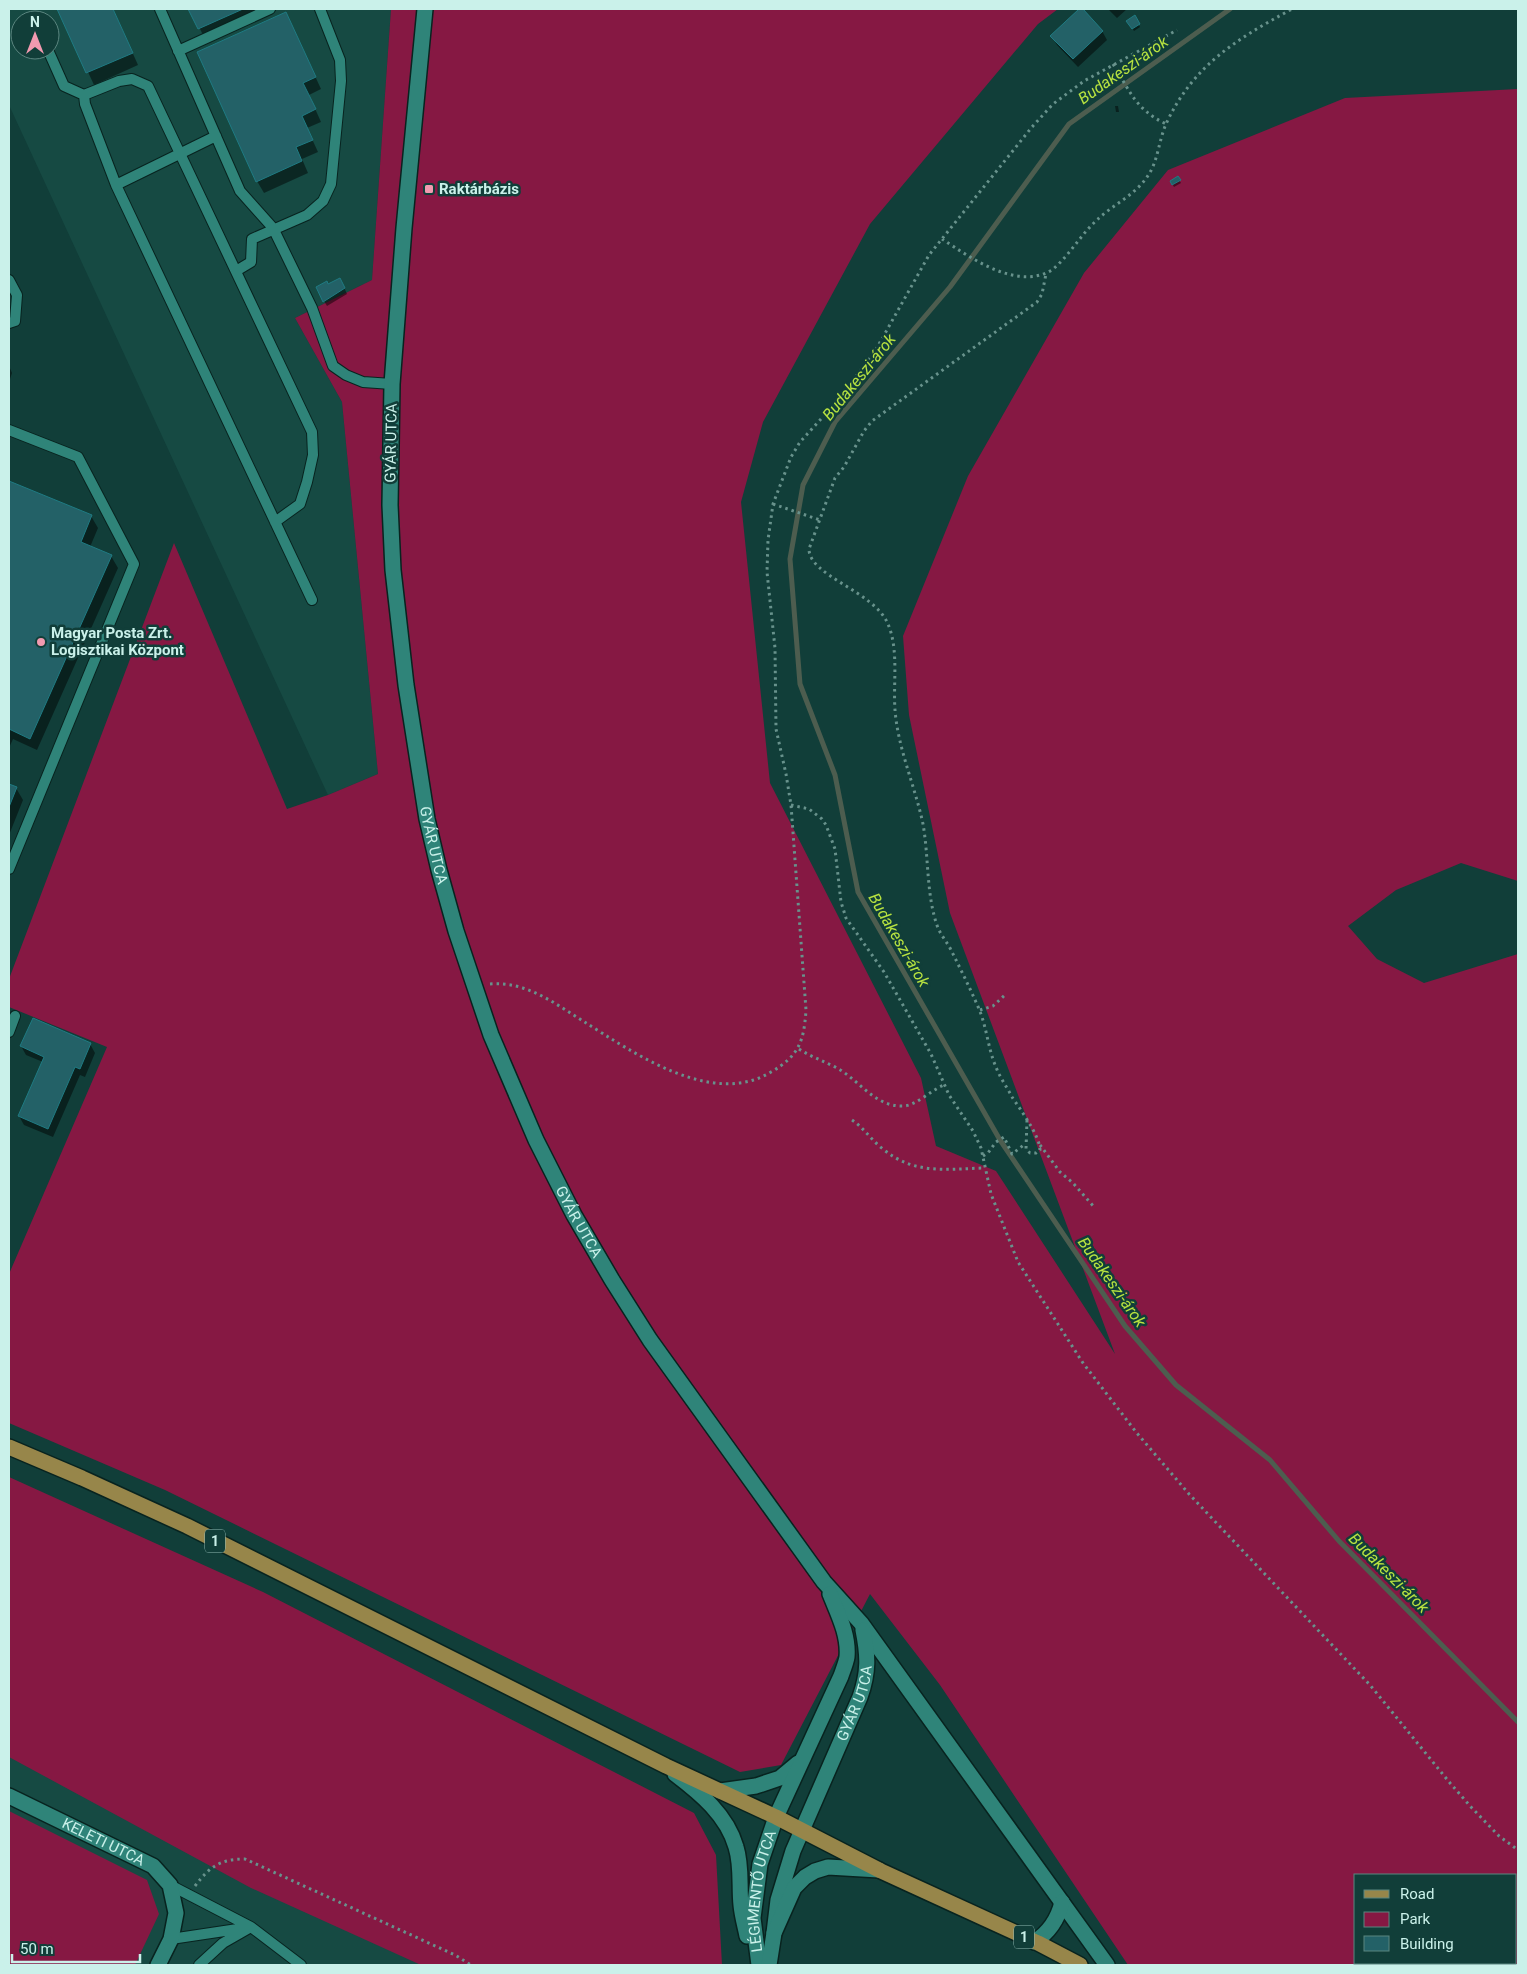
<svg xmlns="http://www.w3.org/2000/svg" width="1527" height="1974" font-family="Roboto,sans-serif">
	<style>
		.built { fill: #164a43; fill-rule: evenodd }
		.green { fill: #861843; fill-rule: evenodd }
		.shadow { fill: #0007 }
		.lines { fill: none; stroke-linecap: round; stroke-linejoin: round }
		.stream { stroke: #4d5d4f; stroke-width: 5 }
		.building { fill: #236167; stroke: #1f7b83 }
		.lane-casing { stroke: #08231f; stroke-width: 12 }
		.street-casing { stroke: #08231f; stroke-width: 18 }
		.secondary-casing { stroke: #08231f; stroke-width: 18 }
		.primary-casing { stroke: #08231f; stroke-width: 18 }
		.path { stroke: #68928c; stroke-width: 3; stroke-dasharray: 2.5 4; stroke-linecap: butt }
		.lane { stroke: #2f8479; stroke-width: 10 }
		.street { stroke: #2f8479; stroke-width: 15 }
		.secondary { stroke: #2f8479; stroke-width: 15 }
		.primary { stroke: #97864a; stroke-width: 15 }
		.poi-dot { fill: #f29ab0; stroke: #113e39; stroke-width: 2 }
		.labels { text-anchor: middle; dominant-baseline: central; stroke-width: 5; stroke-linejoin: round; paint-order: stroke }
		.shield { fill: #113e39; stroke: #92bbb5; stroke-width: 1 }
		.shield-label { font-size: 14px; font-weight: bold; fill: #caf1ea }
		.poi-label { font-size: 15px; font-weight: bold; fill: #caf1ea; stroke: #113e39; text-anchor: start }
		.street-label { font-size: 15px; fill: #caf1ea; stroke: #113e39 }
		.water-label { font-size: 16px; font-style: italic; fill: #b8e340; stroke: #113e39 }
	</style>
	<rect width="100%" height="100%" fill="#113e39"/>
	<path class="built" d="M 9,9 L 391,9 L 372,280 L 295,318 L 342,402 L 378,774 L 328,795 L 9,105 ZM 20,20 L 50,20 L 50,50 L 20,50 Z
		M 9,1742 L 422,1965 L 9,1965 Z"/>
	<path class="green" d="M 391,9 L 1058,9 L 1038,24 L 870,224 L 763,422 L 741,502 L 770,783 L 921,1078 L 936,1146 L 996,1171 L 1115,1354 L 950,913 L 909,715 L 903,636 L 968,476 L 1084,273 L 1168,170 L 1345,98 L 1518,89 L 1518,881 L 1461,863 L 1396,890 L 1348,926 L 1377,959 L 1424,983 L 1518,954 L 1518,1965 L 1128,1965 L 940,1685 L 870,1594 L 781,1765 L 740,1772 L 165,1490 L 9,1423 L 9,1274 L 107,1047 L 9,1007 L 9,979 L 174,543 L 287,809 L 328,795 L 378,774 L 342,402 L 295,318 L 372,280 ZM 1356,1875 L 1516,1875 L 1516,1963 L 1356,1963 Z
		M 9,1477 L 263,1592 L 694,1813 L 716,1855 L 722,1965 L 421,1965 L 251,1888 L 9,1757 Z
		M 9,1811 L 147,1880 L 159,1914 L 135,1965 L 9,1965 Z"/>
	<path class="shadow" d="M 59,9 L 113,9 L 138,65 L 94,85 Z
		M 190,9 L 276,9 L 206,41 Z
		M 1081,9 L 1102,31 L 1107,40 L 1078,67 L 1057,45 L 1052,36 Z
		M 1108,9 L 1127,9 L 1117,18 Z
		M 286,13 L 321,89 L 309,95 L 321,122 L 307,128 L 318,152 L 302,159 L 308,173 L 264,193 L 257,181 Z
		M 1134,17 L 1140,27 L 1134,31 L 1128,21 Z
		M 1115,106 L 1118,106 L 1119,112 L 1116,112 Z
		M 1178,178 L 1181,183 L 1174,187 L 1171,182 Z
		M 328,285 L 343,285 L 347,294 L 327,306 L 324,301 Z
		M 9,366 L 12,373 L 9,382 Z
		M 9,483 L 91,516 L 98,528 L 90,547 L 111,556 L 118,568 L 37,750 L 13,739 L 9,748 Z
		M 9,786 L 16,788 L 23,800 L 9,835 Z
		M 90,1044 L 95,1053 L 85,1077 L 80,1075 L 53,1137 L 24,1125 L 19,1116 L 43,1062 L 26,1055 L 21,1046 Z"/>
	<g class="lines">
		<path class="stream" d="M 1230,9 L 1069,124 L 950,287 L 835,422 L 803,485 L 790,559 L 800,684 L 835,775 L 858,892 L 1000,1140 L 1125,1326 L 1176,1385 L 1270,1460 L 1339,1541 L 1518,1722"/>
	</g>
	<path class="building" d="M 57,9 L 113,9 L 133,53 L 86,73 Z
		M 188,9 L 243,9 L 198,29 Z
		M 1079,9 L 1083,9 L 1103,31 L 1073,59 L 1050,36 Z
		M 286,12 L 316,77 L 303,83 L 316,109 L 302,116 L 313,140 L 296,147 L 302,161 L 256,182 L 197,52 Z
		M 1135,15 L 1140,24 L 1132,29 L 1126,21 Z
		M 1178,176 L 1181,180 L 1172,185 L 1170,181 Z
		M 340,278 L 345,288 L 323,302 L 316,287 L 327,281 L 328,284 Z
		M 9,481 L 92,515 L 81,542 L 112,555 L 30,739 L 9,729 Z
		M 9,784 L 17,787 L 9,807 Z
		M 33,1018 L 91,1043 L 80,1069 L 75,1067 L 48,1129 L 18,1116 L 44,1057 L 20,1046 Z"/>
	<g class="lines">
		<defs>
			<path id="lane" d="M 160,9 L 240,191 L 273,228 L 312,308 L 333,366 L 346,375 L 363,382 L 392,384
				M 48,50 L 64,86 L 84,95
				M 178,51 L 270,9
				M 216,136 L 116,185 L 312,600
				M 116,185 L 85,104 L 84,95 L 119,81 L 132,79 L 148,86 L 312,432 L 313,455 L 307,482 L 300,504 L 275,522
				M 236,271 L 251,262 L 252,239 L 307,215 L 323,201 L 331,184 L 341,81 L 340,60 L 320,9
				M 9,280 L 17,295 L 15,321 L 9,323
				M 9,430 L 78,457 L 134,564 L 9,869
				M 9,1032 L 15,1016
				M 170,1885 L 251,1927 L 171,1939
				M 199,1965 L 223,1943 L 251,1927 L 301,1965"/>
			<g id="street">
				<path id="s1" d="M 9,1796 L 153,1866 L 170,1885 L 176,1913 L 171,1939 L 158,1965"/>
			</g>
			<g id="secondary">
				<path id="s2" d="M 425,9 L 404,228 L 392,384 L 390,505 L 393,570 L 406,685 L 427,819 L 439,870 L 456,931 L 491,1035 L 536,1140 L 574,1215 L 612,1280 L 650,1340 L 824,1582 L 861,1623 L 1107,1965"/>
				<path d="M 675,1774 C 700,1793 727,1815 736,1847 C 742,1866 739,1886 741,1905 C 742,1916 745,1926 747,1936"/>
				<path d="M 720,1791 L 756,1786 L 780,1778 L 798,1763"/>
				<path id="s3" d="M 774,1933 L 778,1900 L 793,1851 L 860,1697 C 869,1672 868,1655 863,1630"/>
				<path d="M 1034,1942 C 1050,1932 1058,1919 1062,1902"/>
				<path id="s4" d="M 759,1965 L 753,1918 L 760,1864 L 776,1817 L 841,1676 C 843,1670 846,1663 847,1657 C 849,1635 838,1614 830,1594"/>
				<path d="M 769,1965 L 774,1933 L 794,1888 L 805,1877 L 815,1871 L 828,1867 L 879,1870"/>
			</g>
			<path id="primary" d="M 9,1447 L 82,1478 L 187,1526 L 666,1766 L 776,1817 L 881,1871 L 1038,1943 L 1080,1965"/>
		</defs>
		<use href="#lane" class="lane-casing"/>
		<use href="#street" class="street-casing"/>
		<use href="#secondary" class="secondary-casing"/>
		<use href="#primary" class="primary-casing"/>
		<path class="path" d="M 1113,64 C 1130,91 1135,109 1166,124
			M 942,239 C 971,258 1017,291 1052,270 C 1070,255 1081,234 1098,219 C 1114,204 1137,194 1149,174 C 1158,160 1159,140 1166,124 C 1193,65 1237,39 1292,9
			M 773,504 L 820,520
			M 791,805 L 809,809 L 822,819 L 826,825 L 835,849 L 841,902 L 846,918 L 884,972 L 931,1054 L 949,1095 L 973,1131 L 981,1148 L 991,1194 L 1018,1262 L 1083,1363 L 1136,1432 L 1189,1494 L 1370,1685 L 1450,1783 L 1471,1807 L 1499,1836 L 1518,1850
			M 490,984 C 526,981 554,1003 583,1021 C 634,1053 712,1108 771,1072 C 799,1056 804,1041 806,1010 L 791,805 L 786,774 L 776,729 L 775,648 L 767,572 L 768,540 L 773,504 L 791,457 L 800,442 L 831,408 L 874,353 L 929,255 L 1032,127 L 1053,104 L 1084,81 L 1177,30
			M 980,1010 L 993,1006 L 1006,994
			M 799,1049 C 811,1057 824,1061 837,1068 C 859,1080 875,1107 903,1106 C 916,1106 931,1090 944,1085
			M 852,1120 C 864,1128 871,1140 883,1149 C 914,1175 946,1169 984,1168
			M 1027,1120 L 1026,1149 L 1030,1153 L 1036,1153 L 1040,1150 C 1040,1136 1020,1109 1012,1097 C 1007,1087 1000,1078 996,1067 C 988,1049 987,1028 979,1009 C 970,988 960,968 950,948 C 946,941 941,935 938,928 C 926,896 929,858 923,824 C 915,786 898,749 895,710 C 893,683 899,650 888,624 C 874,591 809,576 809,549 L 835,478 L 844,467 L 864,431 L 872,421 L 1037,302 L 1042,294 L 1046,274
			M 1040,1145 L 1060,1172 L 1073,1183 L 1095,1208
			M 983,1156 L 988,1153 L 996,1142 L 1004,1137 L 1012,1154 L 1025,1144
			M 195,1886 C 210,1866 221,1859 245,1859 L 455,1955 L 471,1965"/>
		<use href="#lane" class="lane"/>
		<use href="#street" class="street"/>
		<use href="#secondary" class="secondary"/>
		<use href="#primary" class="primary"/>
	</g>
	<g class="poi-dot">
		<rect x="424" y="184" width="10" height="10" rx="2.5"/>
		<circle cx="41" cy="642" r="5"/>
	</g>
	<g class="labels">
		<g class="shield">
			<rect x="205" y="1529.5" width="20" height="23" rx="4"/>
			<rect x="1014" y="1925.5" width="20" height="23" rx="4"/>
		</g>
		<g class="shield-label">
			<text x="215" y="1541">1</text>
			<text x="1024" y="1937">1</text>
		</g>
		<g class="poi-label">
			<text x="439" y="189">Raktárbázis</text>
			<text x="51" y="633">Magyar Posta Zrt.<tspan x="51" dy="17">Logisztikai Központ</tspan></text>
		</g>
		<g class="street-label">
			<text transform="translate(391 443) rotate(-89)">GYÁR UTCA</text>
			<text stroke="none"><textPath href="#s2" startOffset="841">GYÁR UTCA</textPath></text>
			<text stroke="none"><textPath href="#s2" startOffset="1246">GYÁR UTCA</textPath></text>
			<text stroke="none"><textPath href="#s3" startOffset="245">GYÁR UTCA</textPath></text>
			<text stroke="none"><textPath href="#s1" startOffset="105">KELETI UTCA</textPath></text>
			<text stroke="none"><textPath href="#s4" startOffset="75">LÉGIMENTŐ UTCA</textPath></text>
		</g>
		<g class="water-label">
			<text transform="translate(1123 70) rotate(-35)">Budakeszi-árok</text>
			<text transform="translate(859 377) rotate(-51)">Budakeszi-árok</text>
			<text transform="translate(899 940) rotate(60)">Budakeszi-árok</text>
			<text transform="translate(1112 1282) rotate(55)">Budakeszi-árok</text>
			<text transform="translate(1389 1573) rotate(45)">Budakeszi-árok</text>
		</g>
	</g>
	<rect width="1527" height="1974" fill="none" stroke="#caf1ea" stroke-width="20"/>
	<rect x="1354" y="1874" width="162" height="90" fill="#113e39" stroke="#5b8680"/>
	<rect x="1364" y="1890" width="25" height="8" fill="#97864a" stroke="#5b8680"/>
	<text x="1400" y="1899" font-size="15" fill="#caf1ea">Road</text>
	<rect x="1364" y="1912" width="25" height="15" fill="#861843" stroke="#5b8680"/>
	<text x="1400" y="1924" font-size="15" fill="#caf1ea">Park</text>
	<rect x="1364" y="1936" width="25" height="15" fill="#236167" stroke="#5b8680"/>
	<text x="1400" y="1949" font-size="15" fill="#caf1ea">Building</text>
	<g transform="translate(35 35)"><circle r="24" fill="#113e39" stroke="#5b8680"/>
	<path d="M0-4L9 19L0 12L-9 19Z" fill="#f29ab0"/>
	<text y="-8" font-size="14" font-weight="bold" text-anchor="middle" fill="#caf1ea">N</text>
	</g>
	<path d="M12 1954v8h128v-8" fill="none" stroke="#caf1ea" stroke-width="2.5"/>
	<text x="20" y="1954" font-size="15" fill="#caf1ea" stroke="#113e39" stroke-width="4" paint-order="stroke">50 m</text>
</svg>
